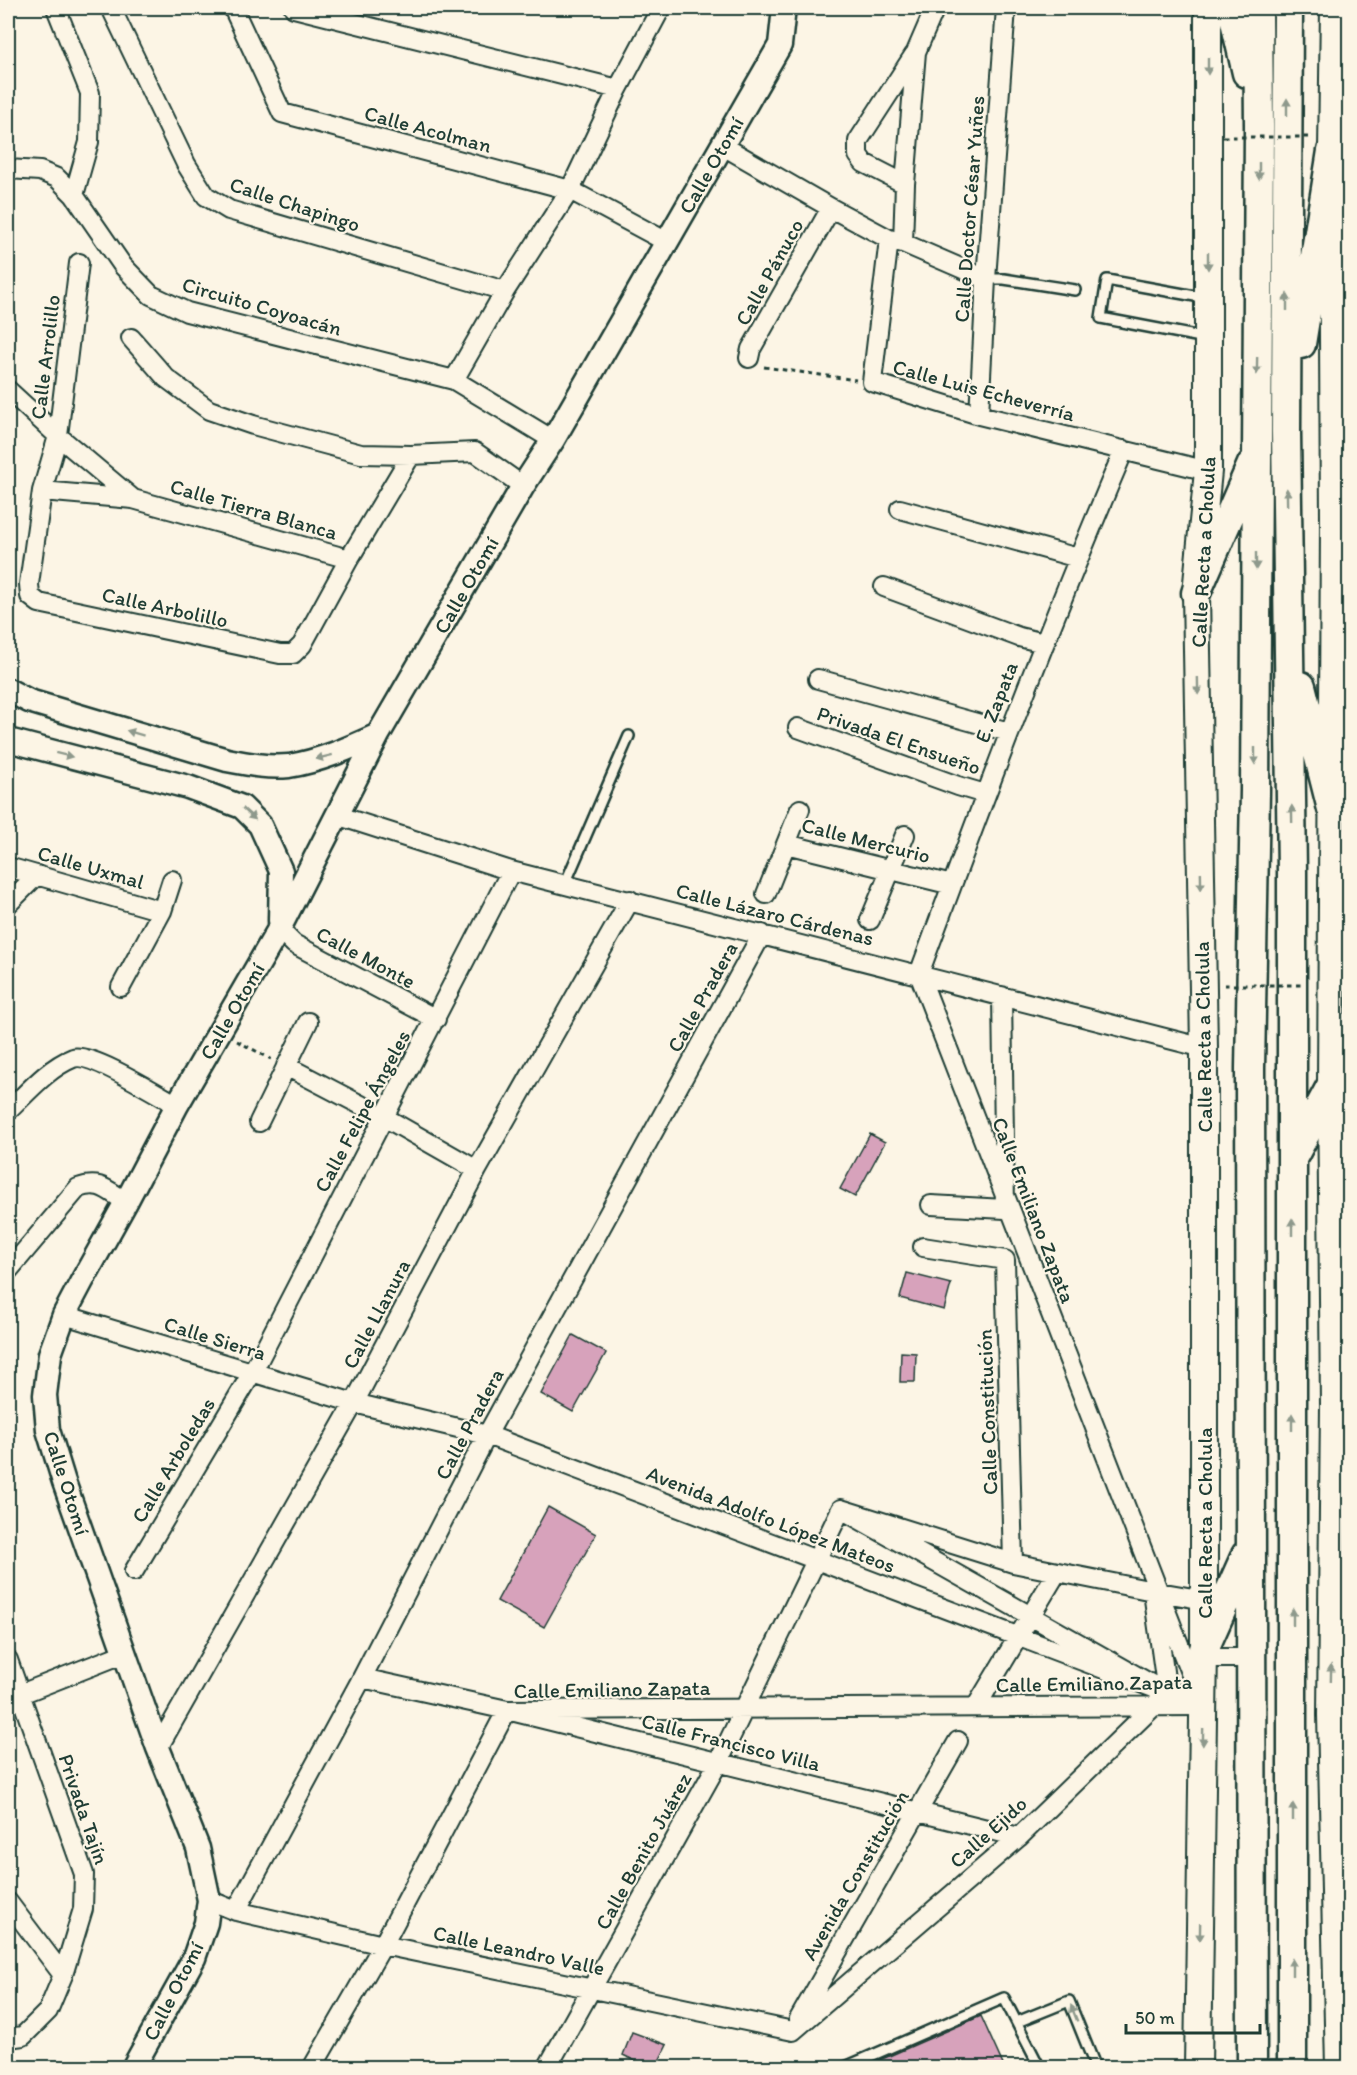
<svg xmlns="http://www.w3.org/2000/svg" width="1357" height="2075" font-family="Itim,sans-serif">
	<style>
		.building { fill: #d7a2bb; stroke: #1f3d34; stroke-width: 1.5 }
		.lines { fill: none; stroke-linecap: round; stroke-linejoin: round }
		.service-casing { stroke: #1f3d34; stroke-width: 14 }
		.minor-casing { stroke: #1f3d34; stroke-width: 22 }
		.tertiary-casing { stroke: #1f3d34; stroke-width: 27 }
		.secondary-casing { stroke: #1f3d34; stroke-width: 30 }
		.primary-casing { stroke: #1f3d34; stroke-width: 33 }
		.path { stroke: #1f3d34; stroke-width: 3; stroke-dasharray: 4.5 4.5; stroke-linecap: butt }
		.service { stroke: #fcf5e5; stroke-width: 9 }
		.minor { stroke: #fcf5e5; stroke-width: 18 }
		.tertiary { stroke: #fcf5e5; stroke-width: 22 }
		.secondary { stroke: #fcf5e5; stroke-width: 26 }
		.primary { stroke: #fcf5e5; stroke-width: 28 }
		.path-bridge { stroke: #1f3d34; stroke-width: 3; stroke-dasharray: 4.5 4.5; stroke-linecap: butt }
		.oneway { fill: #8e998c }
		.labels { text-anchor: middle; dominant-baseline: central; stroke-width: 4.5; stroke-linejoin: round; paint-order: stroke }
		.street-label { font-size: 21px; fill: #1f3d34; stroke: #fcf5e5 }
	</style>
	<rect width="100%" height="100%" fill="#fcf5e5"/>
	<filter id="ink" filterUnits="userSpaceOnUse"><feTurbulence type="fractalNoise" baseFrequency=".0167" numOctaves="2"/><feDisplacementMap in="SourceGraphic" scale="12" xChannelSelector="R" yChannelSelector="G"/><feConvolveMatrix kernelMatrix="1 2 1 2 8 2 1 2 1" color-interpolation-filters="sRGB"/></filter>
	<g filter="url(#ink)">
		<path class="building" d="M 870,1134 L 885,1142 L 855,1197 L 840,1189 Z
			M 907,1273 L 951,1284 L 944,1310 L 900,1298 Z
			M 573,1335 L 606,1353 L 573,1412 L 541,1394 Z
			M 901,1352 L 916,1353 L 915,1382 L 900,1382 Z
			M 548,1507 L 596,1534 L 544,1627 L 497,1601 Z
			M 981,2016 L 1004,2067 L 864,2067 Z
			M 632,2032 L 667,2045 L 656,2067 L 648,2067 L 623,2055 Z"/>
		<g class="lines">
			<defs>
				<path id="service" d="M 986,279 L 1004,279 L 1075,290
					M 1206,338 L 1101,318 L 1107,280 L 1206,298
					M 565,884 L 629,736
					M 1334,1087 L 1350,1088
					M 1333,1715 L 1350,1717
					M 1017,2022 L 1069,2001 L 1096,2068
					M 843,2068 L 1004,1998 L 1040,2068"/>
				<path id="minor" d="M 56,8 L 90,93 L 89,142 L 74,195
					M 111,8 L 186,164 L 206,196 L 229,210 L 505,291
					M 233,8 L 282,113 L 570,190 L 667,242
					M 294,8 L 618,89
					M 723,146 L 831,208 L 889,239 L 903,243 L 986,279
					M 8,169 L 40,171 L 57,178 L 74,195 L 123,266 L 151,295 L 187,312 L 454,380 L 553,440
					M 905,184 L 864,163 L 858,155 L 858,141 L 914,55
					M 889,239 L 872,382 L 979,415 L 1208,471
					M 903,243 L 905,184 L 916,52 L 935,8
					M 79,263 L 58,436 L 42,491 L 29,584 L 30,596 L 39,603 L 280,654 L 293,654 L 302,645 L 349,559 L 411,455
					M 131,338 L 166,378 L 209,410 L 253,425 L 361,454 L 411,455 L 475,452 L 523,486
					M 749,358 L 751,349 L 831,208
					M 454,380 L 505,291 L 570,190 L 618,89 L 661,8
					M 8,390 L 58,436 L 133,499 L 349,559
					M 979,415 L 986,279 L 1006,8
					M 42,491 L 133,499
					M 900,509 L 1078,558
					M 884,587 L 1019,637 L 1044,643
					M 818,679 L 1009,732
					M 798,728 L 958,786 L 985,794
					M 336,815 L 511,871 L 1204,1048
					M 786,844 L 952,885
					M 8,867 L 162,911
					M 766,894 L 800,809
					M 8,904 L 37,875
					M 870,920 L 905,835
					M 279,929 L 294,944 L 436,1019
					M 121,987 L 162,911 L 172,880
					M 286,1066 L 384,1117 L 477,1170
					M 8,1111 C 27,1093 48,1068 73,1058 C 90,1052 159,1095 177,1105
					M 259,1122 L 308,1022
					M 931,1205 L 1005,1209 L 1002,996
					M 923,1247 L 1005,1260 L 1013,1563
					M 8,1271 L 78,1188 C 100,1180 107,1190 126,1202
					M 64,1315 L 354,1403 L 487,1435 L 1167,1693 L 1203,1706 L 1171,1689 L 1167,1693 L 841,1509 L 1013,1563 L 1153,1591 L 1205,1600
					M 1334,1354 L 1350,1344
					M 134,1571 L 252,1373 L 511,871
					M 1154,1599 L 1167,1693
					M 8,1660 L 84,1874 L 83,1909 L 63,1975 L 48,2011 L 23,2036 L 8,2038
					M 1196,1665 L 1204,1658 L 1251,1658
					M 362,1678 L 507,1710 L 1019,1837
					M 8,1699 L 125,1653
					M 976,1707 L 1057,1572
					M 158,1748 L 354,1403 L 477,1170 L 630,900
					M 209,1900 L 236,1911 L 383,1945 L 793,2031
					M 8,1902 L 63,1975
					M 236,1911 L 362,1678 L 487,1435 L 762,934
					M 799,2019 L 958,1741
					M 793,2031 L 1019,1837 L 1157,1703
					M 312,2068 L 383,1945 L 507,1710 L 1203,1706 L 919,974 C 984,798 1050,623 1124,450
					M 547,2068 L 718,1763 L 841,1509"/>
				<path id="tertiary" d="M 8,690 L 29,701 L 227,760 C 247,764 268,768 289,766 C 320,761 350,748 378,735
					M 8,740 L 188,787 L 242,807 L 260,825 L 281,871 L 280,921
					M 133,2068 L 194,1958 L 206,1923 L 209,1900 L 198,1848 L 158,1748 L 64,1482 L 48,1430 L 45,1395 L 50,1354 L 64,1315 L 82,1281 L 126,1202 L 177,1105 L 279,929 L 378,735 L 523,486 L 553,440 L 780,45 L 784,8"/>
				<path id="secondary" d="M 1334,8 L 1332,151 L 1334,522 L 1331,1086 L 1334,1405 L 1331,1715 L 1339,2068
					M 1198,2068 L 1204,1649 L 1204,1048 L 1196,593 L 1208,471 L 1208,8"/>
				<path id="primary" d="M 1232,8 L 1247,73
					M 1288,8 L 1286,432 L 1292,872 L 1292,2068
					M 1301,344 L 1332,151
					M 1196,593 L 1252,464
					M 1301,686 L 1332,809
					M 1293,1157 L 1331,1086
					M 1204,1649 L 1246,1555
					M 1252,2068 L 1250,1068 L 1255,791 L 1259,127 L 1258,8"/>
			</defs>
			<use href="#service" class="service-casing"/>
			<use href="#minor" class="minor-casing"/>
			<use href="#tertiary" class="tertiary-casing"/>
			<use href="#secondary" class="secondary-casing"/>
			<use href="#primary" class="primary-casing"/>
			<path class="path" d="M 764,367 L 856,380
				M 237,1041 L 271,1059"/>
			<use href="#service" class="service"/>
			<use href="#minor" class="minor"/>
			<use href="#tertiary" class="tertiary"/>
			<use href="#secondary" class="secondary"/>
			<use href="#primary" class="primary"/>
			<path class="path-bridge" d="M 1223,137 L 1308,137
				M 1224,985 L 1304,985"/>
		</g>
		<defs><path id="oneway-solid" d="M-6-.8H1V-3.2L6.5 0L1 3.2V.8H-6Z" transform="scale(1.5)"/></defs>
		<g class="oneway">
			<use href="#oneway-solid" transform="translate(1208 66) rotate(90)"/>
			<use href="#oneway-solid" transform="translate(1287 107) rotate(-90)"/>
			<use href="#oneway-solid" transform="translate(1259 171) rotate(90)"/>
			<use href="#oneway-solid" transform="translate(1208 261) rotate(90)"/>
			<use href="#oneway-solid" transform="translate(1287 302) rotate(-90)"/>
			<use href="#oneway-solid" transform="translate(1257 366) rotate(91)"/>
			<use href="#oneway-solid" transform="translate(1287 497) rotate(-91)"/>
			<use href="#oneway-solid" transform="translate(1256 561) rotate(90)"/>
			<use href="#oneway-solid" transform="translate(1198 686) rotate(89)"/>
			<use href="#oneway-solid" transform="translate(135 733) rotate(-163)"/>
			<use href="#oneway-solid" transform="translate(64 755) rotate(14)"/>
			<use href="#oneway-solid" transform="translate(1255 756) rotate(90)"/>
			<use href="#oneway-solid" transform="translate(324 757) rotate(166)"/>
			<use href="#oneway-solid" transform="translate(249 814) rotate(42)"/>
			<use href="#oneway-solid" transform="translate(1292 814) rotate(-91)"/>
			<use href="#oneway-solid" transform="translate(1201 881) rotate(89)"/>
			<use href="#oneway-solid" transform="translate(1292 1227) rotate(-90)"/>
			<use href="#oneway-solid" transform="translate(1292 1422) rotate(-90)"/>
			<use href="#oneway-solid" transform="translate(1293 1617) rotate(-90)"/>
			<use href="#oneway-solid" transform="translate(1331 1673) rotate(-89)"/>
			<use href="#oneway-solid" transform="translate(1203 1737) rotate(91)"/>
			<use href="#oneway-solid" transform="translate(1293 1812) rotate(-90)"/>
			<use href="#oneway-solid" transform="translate(1200 1932) rotate(91)"/>
			<use href="#oneway-solid" transform="translate(1292 1967) rotate(-90)"/>
			<use href="#oneway-solid" transform="translate(1074 2013) rotate(-112)"/>
		</g>
	</g>
	<g class="labels">
		<g class="street-label">
			<text transform="translate(428 129) rotate(15)">Calle Acolman</text>
			<text transform="translate(711 165) rotate(-60)">Calle Otomí</text>
			<text transform="translate(295 204) rotate(18)">Calle Chapingo</text>
			<text transform="translate(969 209) rotate(-86)">Calle Doctor César Yuñes</text>
			<text transform="translate(769 272) rotate(-61)">Calle Pánuco</text>
			<text transform="translate(262 306) rotate(16)">Circuito Coyoacán</text>
			<text transform="translate(45 357) rotate(-83)">Calle Arrolillo</text>
			<text transform="translate(984 390) rotate(15)">Calle Luis Echeverría</text>
			<text transform="translate(254 509) rotate(16)">Calle Tierra Blanca</text>
			<text transform="translate(1203 552) rotate(-87)">Calle Recta a Cholula</text>
			<text transform="translate(466 585) rotate(-60)">Calle Otomí</text>
			<text transform="translate(165 607) rotate(12)">Calle Arbolillo</text>
			<text transform="translate(996 702) rotate(-69)">E. Zapata</text>
			<text transform="translate(899 740) rotate(19)">Privada El Ensueño</text>
			<text transform="translate(866 840) rotate(14)">Calle Mercurio</text>
			<text transform="translate(91 867) rotate(16)">Calle Uxmal</text>
			<text transform="translate(775 914) rotate(14)">Calle Lázaro Cárdenas</text>
			<text transform="translate(366 957) rotate(28)">Calle Monte</text>
			<text transform="translate(702 997) rotate(-61)">Calle Pradera</text>
			<text transform="translate(232 1011) rotate(-60)">Calle Otomí</text>
			<text transform="translate(1203 1037) rotate(-91)">Calle Recta a Cholula</text>
			<text transform="translate(362 1111) rotate(-62)">Calle Felipe Ángeles</text>
			<text transform="translate(1034 1210) rotate(69)">Calle Emiliano Zapata</text>
			<text transform="translate(376 1314) rotate(-62)">Calle Llanura</text>
			<text transform="translate(215 1338) rotate(17)">Calle Sierra</text>
			<text transform="translate(987 1412) rotate(-92)">Calle Constitución</text>
			<text transform="translate(469 1424) rotate(-62)">Calle Pradera</text>
			<text transform="translate(173 1460) rotate(-59)">Calle Arboledas</text>
			<text transform="translate(67 1483) rotate(72)">Calle Otomí</text>
			<text transform="translate(771 1519) rotate(21)">Avenida Adolfo López Mateos</text>
			<text transform="translate(1204 1523) rotate(-90)">Calle Recta a Cholula</text>
			<text transform="translate(1094 1683) rotate(-1)">Calle Emiliano Zapata</text>
			<text transform="translate(612 1689) rotate(-1)">Calle Emiliano Zapata</text>
			<text transform="translate(731 1742) rotate(14)">Calle Francisco Villa</text>
			<text transform="translate(84 1809) rotate(71)">Privada Tajín</text>
			<text transform="translate(988 1832) rotate(-42)">Calle Ejido</text>
			<text transform="translate(643 1851) rotate(-61)">Calle Benito Juárez</text>
			<text transform="translate(855 1875) rotate(-60)">Avenida Constitución</text>
			<text transform="translate(519 1950) rotate(12)">Calle Leandro Valle</text>
			<text transform="translate(173 1991) rotate(-63)">Calle Otomí</text>
		</g>
	</g>
	<rect width="1357" height="2075" fill="none" stroke="#fcf5e5" stroke-width="30"/>
	<rect x="15" y="15" width="1327" height="2045" fill="none" stroke="#1f3d34" stroke-width="2" filter="url(#ink)"/>
	<path d="M1126 2024v9h134v-9" fill="none" stroke="#1f3d34" stroke-width="3"/>
	<text x="1135" y="2024" font-size="18" fill="#1f3d34" stroke="#fcf5e5" stroke-width="4.5" paint-order="stroke">50 m</text>
</svg>
